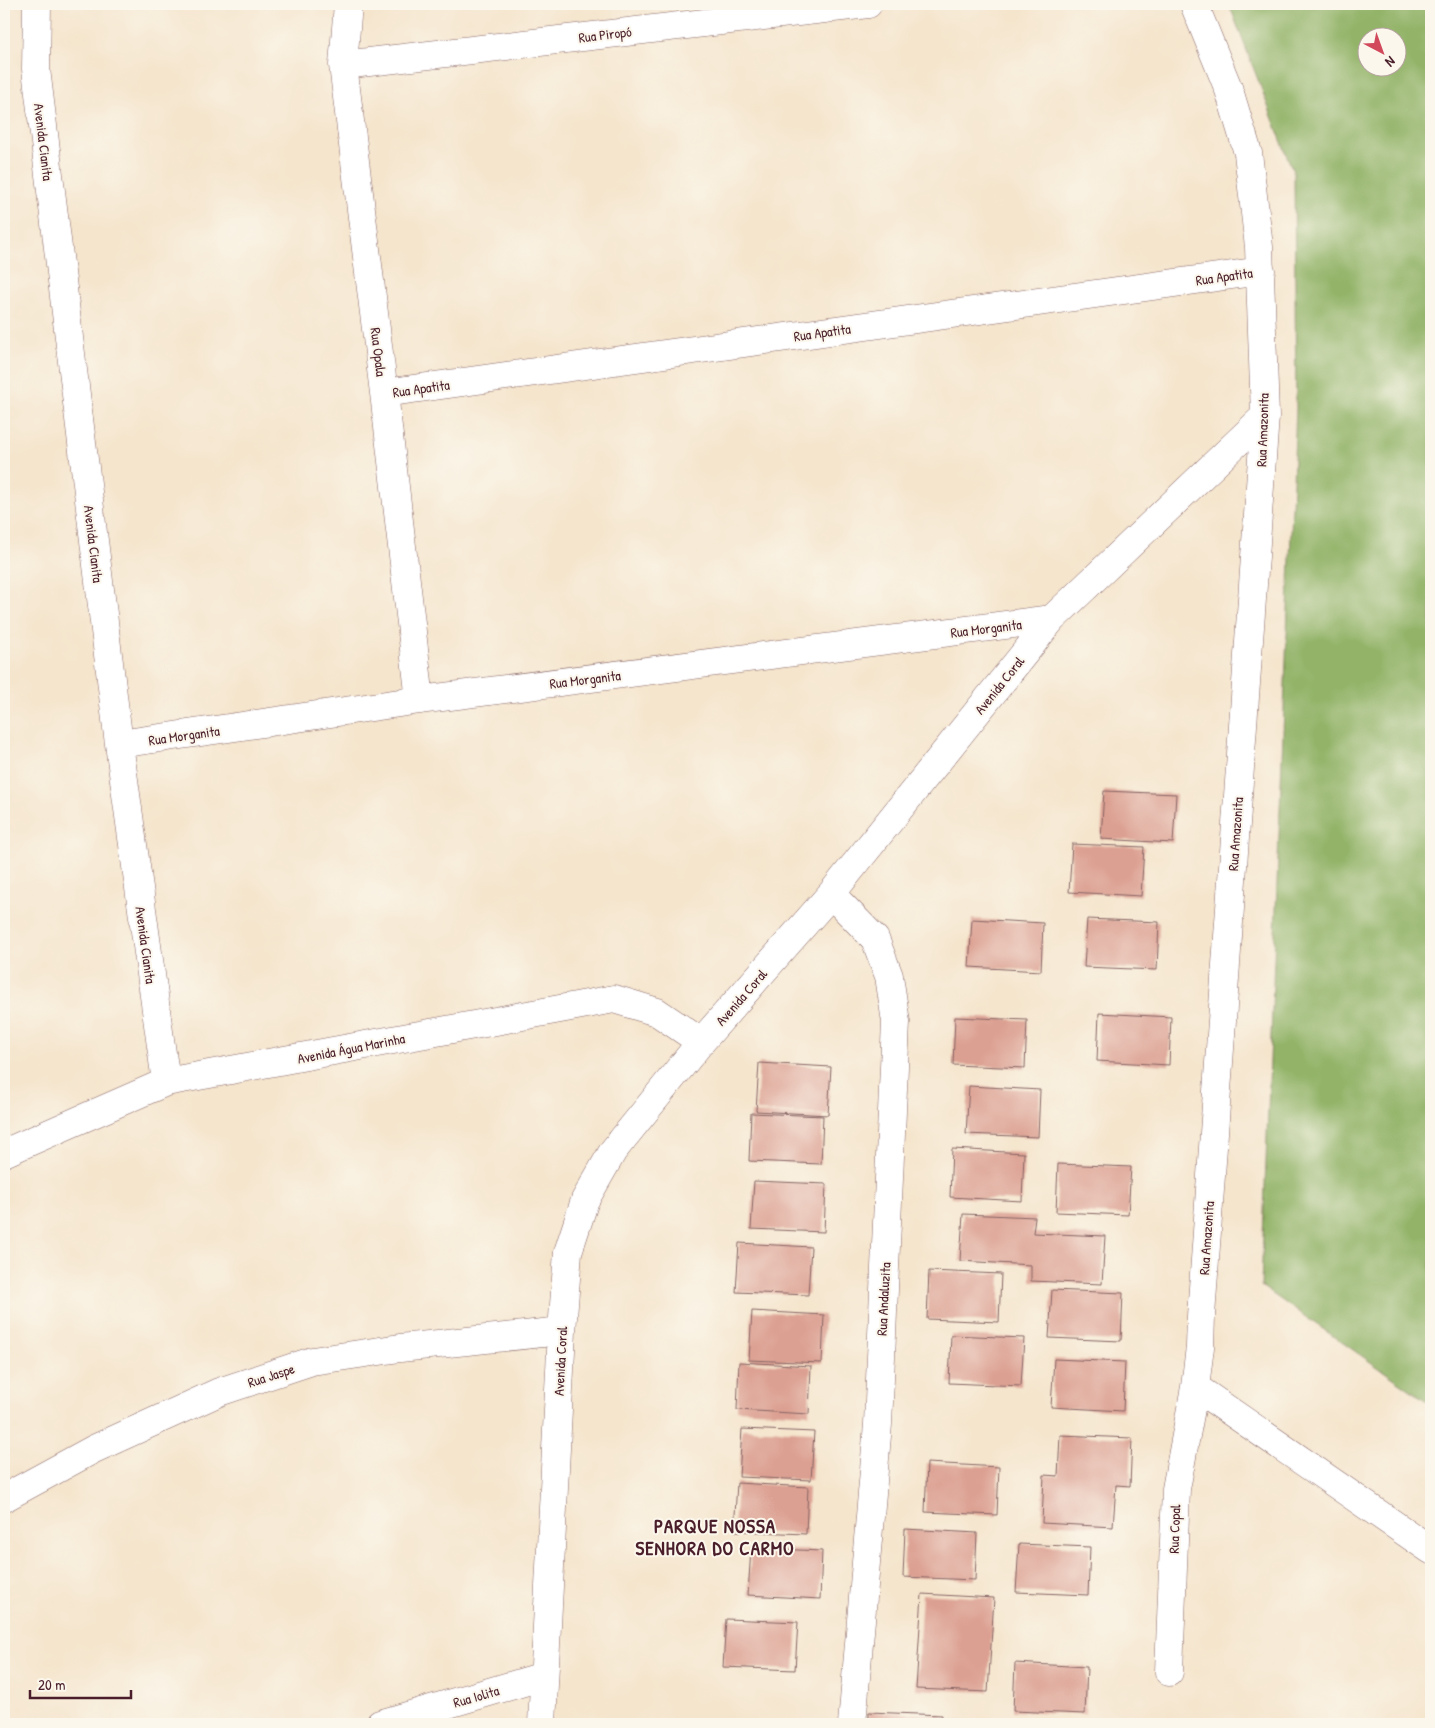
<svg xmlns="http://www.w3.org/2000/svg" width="1435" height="1728" font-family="'Patrick Hand',sans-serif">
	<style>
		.forest { fill: #92b367; stroke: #6e6949; fill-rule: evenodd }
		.building { fill: #dca092 }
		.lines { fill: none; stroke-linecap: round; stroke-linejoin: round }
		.street-casing { stroke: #866464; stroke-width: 29 }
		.street { stroke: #fff; stroke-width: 28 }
		.labels { text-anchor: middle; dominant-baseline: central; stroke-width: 4; stroke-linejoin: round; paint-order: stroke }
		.street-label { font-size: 14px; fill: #4a1f2b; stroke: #fbf7ec }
		.district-label { font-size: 19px; font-weight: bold; letter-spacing: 1px; fill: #4a1f2b; stroke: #fbf7ec }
	</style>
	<rect width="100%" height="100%" fill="#fbf7ec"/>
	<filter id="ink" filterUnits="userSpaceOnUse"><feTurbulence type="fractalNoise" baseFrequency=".02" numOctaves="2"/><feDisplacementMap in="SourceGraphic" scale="10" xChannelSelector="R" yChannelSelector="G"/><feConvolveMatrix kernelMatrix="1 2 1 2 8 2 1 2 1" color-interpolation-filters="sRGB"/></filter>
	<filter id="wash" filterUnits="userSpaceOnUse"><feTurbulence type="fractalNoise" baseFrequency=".0096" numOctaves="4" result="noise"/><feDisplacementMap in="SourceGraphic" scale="20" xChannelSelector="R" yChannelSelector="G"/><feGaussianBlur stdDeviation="1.12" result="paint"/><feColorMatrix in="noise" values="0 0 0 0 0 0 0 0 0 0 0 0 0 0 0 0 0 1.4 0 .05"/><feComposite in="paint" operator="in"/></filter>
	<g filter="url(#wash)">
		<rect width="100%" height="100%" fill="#f5e5cd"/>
		<path class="forest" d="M 1229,4 L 1431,4 L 1431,1404 L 1261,1286 L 1296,408 L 1294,174 ZM 1368,38 L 1398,38 L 1398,68 L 1368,68 Z"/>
		<g id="blocks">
			<path class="building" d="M 1104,791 L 1176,794 L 1173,843 L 1101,839 Z
				M 1072,844 L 1144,847 L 1141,896 L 1069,892 Z
				M 972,919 L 1043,923 L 1041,971 L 969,967 Z
				M 1087,919 L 1159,922 L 1157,970 L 1084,967 Z
				M 1099,1013 L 1171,1017 L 1169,1065 L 1097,1061 Z
				M 955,1017 L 1027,1020 L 1025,1068 L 953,1065 Z
				M 759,1063 L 831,1067 L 828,1115 L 756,1111 Z
				M 969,1086 L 1040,1090 L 1038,1137 L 966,1134 Z
				M 751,1113 L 823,1116 L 821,1164 L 749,1161 Z
				M 952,1149 L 1024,1153 L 1022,1201 L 950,1197 Z
				M 1058,1164 L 1131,1167 L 1128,1215 L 1056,1212 Z
				M 754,1181 L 826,1184 L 824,1232 L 751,1229 Z
				M 963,1214 L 1035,1217 L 1033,1233 L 1105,1236 L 1102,1284 L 1031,1281 L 1031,1265 L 960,1261 Z
				M 739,1243 L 811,1247 L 808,1295 L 736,1292 Z
				M 929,1271 L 1001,1274 L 999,1322 L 927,1319 Z
				M 1052,1290 L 1123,1293 L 1121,1341 L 1049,1338 Z
				M 752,1311 L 824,1315 L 822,1363 L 749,1360 Z
				M 951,1335 L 1024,1338 L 1021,1386 L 949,1383 Z
				M 1054,1359 L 1125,1362 L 1123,1411 L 1051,1407 Z
				M 739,1362 L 811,1366 L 809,1414 L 737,1410 Z
				M 742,1429 L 814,1432 L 811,1480 L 739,1477 Z
				M 1060,1435 L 1132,1438 L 1130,1486 L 1116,1485 L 1113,1527 L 1042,1523 L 1044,1475 L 1058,1476 Z
				M 927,1463 L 999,1467 L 997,1515 L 925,1512 Z
				M 737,1483 L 808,1487 L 806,1534 L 734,1531 Z
				M 905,1529 L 977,1533 L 975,1580 L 903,1577 Z
				M 1019,1544 L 1090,1547 L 1088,1595 L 1016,1592 Z
				M 751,1548 L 822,1551 L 820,1599 L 748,1595 Z
				M 922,1594 L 994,1598 L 988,1692 L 916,1689 Z
				M 726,1619 L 798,1622 L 795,1670 L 723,1667 Z
				M 1015,1663 L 1087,1667 L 1085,1714 L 1013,1711 Z
				M 869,1712 L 942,1715 L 941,1724 L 869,1724 Z
				M 957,1721 L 995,1723 L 995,1724 L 957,1724 Z"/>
		</g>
	</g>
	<g filter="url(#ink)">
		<use href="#blocks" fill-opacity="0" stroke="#866464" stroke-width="1"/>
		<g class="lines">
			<defs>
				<path id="street" d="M 37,4 L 36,69 L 119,744 L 166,1082
					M 348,4 L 343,65 L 384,393 L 420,700
					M 343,65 L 868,4
					M 384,393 L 1261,271
					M 119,744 L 420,700 L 1052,619
					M 831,894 L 875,939 L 889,976 L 896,1022 L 878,1424 L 852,1724
					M 4,1153 L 166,1082 L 614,999 L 657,1012 L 701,1042
					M 1195,1387 L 1431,1550
					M 4,1498 L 94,1449 L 219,1392 L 312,1361 L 400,1348 L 562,1331
					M 1169,1672 L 1176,1489 L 1195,1387 L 1200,1347 L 1201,1316 L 1265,416 L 1259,247 L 1248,153 L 1229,90 L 1194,4
					M 380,1724 L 544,1676
					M 542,1724 L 562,1331 L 568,1252 L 585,1200 L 613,1151 L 701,1042 L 831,894 L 1052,619 L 1265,416"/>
			</defs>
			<use href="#street" class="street-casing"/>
			<use href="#street" class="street"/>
		</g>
	</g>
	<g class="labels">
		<g class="street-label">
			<text transform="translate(605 34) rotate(-7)">Rua Piropó</text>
			<text transform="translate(44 142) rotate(83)">Avenida Cianita</text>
			<text transform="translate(1224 276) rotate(-8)">Rua Apatita</text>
			<text transform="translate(822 332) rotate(-8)">Rua Apatita</text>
			<text transform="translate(379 352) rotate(83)">Rua Opala</text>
			<text transform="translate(421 388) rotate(-8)">Rua Apatita</text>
			<text transform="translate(1262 430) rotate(-88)">Rua Amazonita</text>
			<text transform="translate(94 544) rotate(83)">Avenida Cianita</text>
			<text transform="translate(986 628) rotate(-7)">Rua Morganita</text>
			<text transform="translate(585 679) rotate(-7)">Rua Morganita</text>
			<text transform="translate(999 685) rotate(-51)">Avenida Coral</text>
			<text transform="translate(184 735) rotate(-8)">Rua Morganita</text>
			<text transform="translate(1235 834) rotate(-86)">Rua Amazonita</text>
			<text transform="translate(146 945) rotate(82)">Avenida Cianita</text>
			<text transform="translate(741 997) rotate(-49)">Avenida Coral</text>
			<text transform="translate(351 1048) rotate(-11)">Avenida Água Marinha</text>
			<text transform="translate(1206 1238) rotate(-86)">Rua Amazonita</text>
			<text transform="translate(883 1299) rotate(-87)">Rua Andaluzita</text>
			<text transform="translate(560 1361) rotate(-87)">Avenida Coral</text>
			<text transform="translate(271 1375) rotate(-18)">Rua Jaspe</text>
			<text transform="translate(1174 1529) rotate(-88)">Rua Copal</text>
			<text transform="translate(476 1696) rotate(-16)">Rua Iolita</text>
		</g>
		<g class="district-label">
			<text x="715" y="1526">PARQUE NOSSA<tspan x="715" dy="22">SENHORA DO CARMO</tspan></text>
		</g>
	</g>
	<rect width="1435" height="1728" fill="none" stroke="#fbf7ec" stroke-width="20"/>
	<g transform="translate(1382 52) rotate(139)"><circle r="24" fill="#fbf7ec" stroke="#b4a19f"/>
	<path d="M0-4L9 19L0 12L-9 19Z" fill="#d1495b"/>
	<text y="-8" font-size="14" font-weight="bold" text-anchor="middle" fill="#4a1f2b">N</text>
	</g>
	<path d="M30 1690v8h101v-8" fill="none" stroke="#4a1f2b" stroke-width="2.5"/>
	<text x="38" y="1690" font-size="15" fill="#4a1f2b" stroke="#fbf7ec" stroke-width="4" paint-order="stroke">20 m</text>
</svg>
